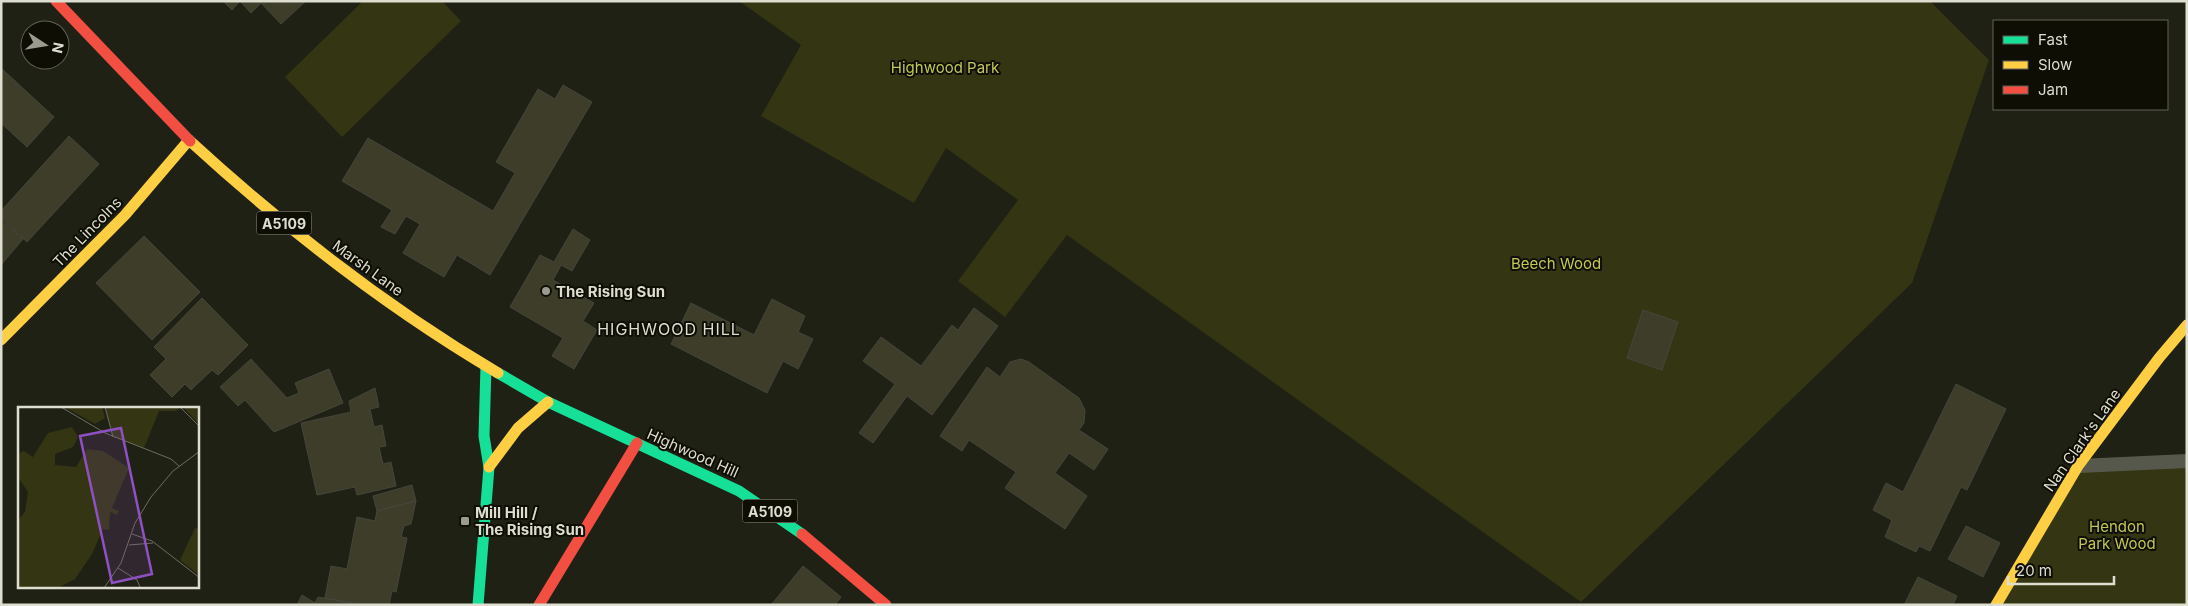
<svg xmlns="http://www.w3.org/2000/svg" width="2188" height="606" font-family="Inter,sans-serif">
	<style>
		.green { fill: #343512 }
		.building { fill: #3d3d2a; stroke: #45463c }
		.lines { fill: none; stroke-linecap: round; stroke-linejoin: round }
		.lane { stroke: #57584c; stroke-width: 14 }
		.fast { stroke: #16e098; stroke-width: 11 }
		.slow { stroke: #ffcf43; stroke-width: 11 }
		.jam { stroke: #f24e42; stroke-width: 11 }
		.poi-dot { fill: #9b9c8f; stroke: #0e0e05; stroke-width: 2 }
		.labels { text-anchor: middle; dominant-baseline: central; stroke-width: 4; stroke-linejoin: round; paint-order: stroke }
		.shield { fill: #0e0e05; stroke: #9fa093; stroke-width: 1 }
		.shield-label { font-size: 14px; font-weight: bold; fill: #ddded0 }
		.park-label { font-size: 15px; fill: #c2c754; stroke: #0e0e05 }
		.street-label { font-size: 15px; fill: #ddded0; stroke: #0e0e05 }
		.poi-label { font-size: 15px; font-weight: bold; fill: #ddded0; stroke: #0e0e05; text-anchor: start }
		.neighbourhood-label { font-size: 16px; letter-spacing: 1px; fill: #ddded0; stroke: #0e0e05 }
		.inset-road { fill: none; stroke: #6c6d60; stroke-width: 1 }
		.view { fill: #8f50c2; fill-opacity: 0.15; stroke: #8f50c2; stroke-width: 2.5 }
		.inset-edge { fill: none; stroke: #ddded0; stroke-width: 2.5 }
	</style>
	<rect width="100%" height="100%" fill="#202115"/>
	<path class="green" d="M 363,1 L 442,1 L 461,21 L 342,137 L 285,77 Z
		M 739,1 L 1930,1 L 1989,60 L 1912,283 L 1581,602 L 1067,235 L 1005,317 L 958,281 L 1018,200 L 946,148 L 914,203 L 761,116 L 801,45 Z
		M 2187,461 L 2187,605 L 1996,605 L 2078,466 Z"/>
	<path class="building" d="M 223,1 L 306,1 L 281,24 L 261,3 L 251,13 L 240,1 L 232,10 Z
		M 1,68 L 54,117 L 27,147 L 1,123 Z
		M 563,85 L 592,102 L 490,275 L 457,255 L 444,277 L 403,253 L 420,224 L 406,216 L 395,234 L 381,227 L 392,210 L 342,181 L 368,138 L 493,211 L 515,173 L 496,162 L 538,89 L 555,99 Z
		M 69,136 L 99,164 L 27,242 L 1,218 L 1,211 Z
		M 1,220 L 23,239 L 1,265 Z
		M 573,229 L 590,240 L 572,271 L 561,265 L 553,280 L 594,303 L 583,321 L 597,330 L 574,369 L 552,356 L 563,338 L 510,307 L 540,255 L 554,262 Z
		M 144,236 L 200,292 L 152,340 L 96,283 Z
		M 202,298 L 248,345 L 218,375 L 212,370 L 191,390 L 185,384 L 172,397 L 150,375 L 166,359 L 154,347 Z
		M 772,299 L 805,316 L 798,332 L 813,339 L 798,369 L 783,361 L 767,393 L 671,344 L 691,303 L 754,335 Z
		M 974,308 L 998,326 L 932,415 L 907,396 L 873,443 L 859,433 L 895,384 L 863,361 L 881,337 L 921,366 L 952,325 L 958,330 Z
		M 1643,310 L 1678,322 L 1662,370 L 1627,358 Z
		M 251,359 L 287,398 L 299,393 L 295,383 L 329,369 L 343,403 L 274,432 L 245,400 L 238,406 L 220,387 Z
		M 1021,359 L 1029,362 L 1079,398 L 1085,410 L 1084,423 L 1079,430 L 1108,449 L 1094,470 L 1069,453 L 1055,473 L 1087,496 L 1065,529 L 1005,488 L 1016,472 L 969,440 L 962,451 L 940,436 L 987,367 L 1000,377 L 1010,362 Z
		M 1956,384 L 2006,409 L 1967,490 L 1961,487 L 1930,551 L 1919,546 L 1916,552 L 1885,537 L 1892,520 L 1873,510 L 1886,483 L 1903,492 Z
		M 375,388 L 379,407 L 370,409 L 374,427 L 382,425 L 386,446 L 379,447 L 383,464 L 391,462 L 396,486 L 357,495 L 355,487 L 317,495 L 301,423 L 351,412 L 349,401 Z
		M 412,485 L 416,501 L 377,511 L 373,496 Z
		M 416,501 L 411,524 L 404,526 L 401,537 L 407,538 L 396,592 L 392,591 L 389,605 L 362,605 L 325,598 L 331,566 L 347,569 L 357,517 L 375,521 L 377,511 Z
		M 1966,526 L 2000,543 L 1983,577 L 1948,559 Z
		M 803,566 L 841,597 L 835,605 L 771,605 Z
		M 1918,577 L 1957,596 L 1953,605 L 1904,605 Z
		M 302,595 L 315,603 L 318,597 L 362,605 L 297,605 Z"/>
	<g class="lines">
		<path class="lane" d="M 2079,466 L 2187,461"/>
		<path class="fast" d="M 498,373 L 548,402 L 739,491 L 802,534
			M 478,605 L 489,467 L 484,436 L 486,366"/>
		<path class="slow" d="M 190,141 C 285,228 386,307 498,373
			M 1,340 L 125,215 L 189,140
			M 489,467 L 518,428 L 548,402
			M 1996,605 L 2078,466 L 2159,358 L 2187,325"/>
		<path class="jam" d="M 56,1 L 190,141
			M 802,534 L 886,605
			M 539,605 L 637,443"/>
	</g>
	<g class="poi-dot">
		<circle cx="546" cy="291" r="5"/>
		<rect x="460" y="516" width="10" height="10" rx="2.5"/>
	</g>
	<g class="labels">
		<g class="shield">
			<rect x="256.5" y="211.5" width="55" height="23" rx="4"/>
			<rect x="742.5" y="499.5" width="55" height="23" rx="4"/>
		</g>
		<g class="shield-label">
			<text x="284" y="223">A5109</text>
			<text x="770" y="511">A5109</text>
		</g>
		<g class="park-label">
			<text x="945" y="67">Highwood Park</text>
			<text x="1556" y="263">Beech Wood</text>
			<text x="2117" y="526">Hendon<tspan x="2117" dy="17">Park Wood</tspan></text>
		</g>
		<g class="street-label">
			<text transform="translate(87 232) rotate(-46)">The Lincolns</text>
			<text transform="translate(368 268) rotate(36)">Marsh Lane</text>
			<text transform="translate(2082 440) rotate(-55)">Nan Clark's Lane</text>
			<text transform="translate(693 453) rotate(24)">Highwood Hill</text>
		</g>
		<g class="poi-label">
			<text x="556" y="291">The Rising Sun</text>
			<text x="475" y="512">Mill Hill /<tspan x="475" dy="17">The Rising Sun</tspan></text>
		</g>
		<g class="neighbourhood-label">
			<text x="669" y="329">HIGHWOOD HILL</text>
		</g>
	</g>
	<g transform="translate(18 407)">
		<rect width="181" height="181" fill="#202115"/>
		<path d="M 47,0 L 84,0 L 87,11 L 77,17 ZM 87,0 L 161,0 L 162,1 L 158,4 L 141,4 L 126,41 L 95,30 ZM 165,0 L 181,0 L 181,17 L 178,14 ZM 54,20 L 60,30 L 55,40 L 37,47 L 37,58 L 58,60 L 69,42 L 85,44 L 111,61 L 94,101 L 101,104 L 99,108 L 92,105 L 91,123 L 85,122 L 74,147 L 57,172 L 40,181 L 0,181 L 0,113 L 7,105 L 10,85 L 0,70 L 0,47 L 6,44 L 15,50 L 30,26 ZM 177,121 L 181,122 L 181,168 L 162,153 Z" fill="#343512"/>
		<path class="inset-road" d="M 43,0 L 87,26 L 153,52 L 161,59M 87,0 L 95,30M 162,0 L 182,20M 114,127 L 134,134 L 182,171M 111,138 L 135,136M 100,161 L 119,173 L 122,180M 86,181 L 103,156 L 117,116 L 133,90 L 155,64 L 182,44"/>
		<path class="view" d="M 103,21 L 134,167 L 94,176 L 62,29 Z"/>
		<rect width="181" height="181" class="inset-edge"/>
	</g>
	<rect width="2188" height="606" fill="none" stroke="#ddded0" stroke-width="5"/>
	<rect x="1993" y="20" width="175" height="90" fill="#0e0e05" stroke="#616156"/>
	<rect x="2003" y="36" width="25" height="8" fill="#16e098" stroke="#616156"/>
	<text x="2038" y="45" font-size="15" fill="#ddded0">Fast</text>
	<rect x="2003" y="61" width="25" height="8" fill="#ffcf43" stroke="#616156"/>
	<text x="2038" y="70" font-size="15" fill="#ddded0">Slow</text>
	<rect x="2003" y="86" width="25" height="8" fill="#f24e42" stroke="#616156"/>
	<text x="2038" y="95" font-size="15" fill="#ddded0">Jam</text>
	<g transform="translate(45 45) rotate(102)"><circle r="24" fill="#0e0e05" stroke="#616156"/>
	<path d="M0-4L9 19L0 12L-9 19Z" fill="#9b9c8f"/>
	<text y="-8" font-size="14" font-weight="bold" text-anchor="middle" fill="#ddded0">N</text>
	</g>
	<path d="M2008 576v8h106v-8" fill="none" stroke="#ddded0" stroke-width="2.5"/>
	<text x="2016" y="576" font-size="15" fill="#ddded0" stroke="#0e0e05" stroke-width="4" paint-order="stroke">20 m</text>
</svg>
